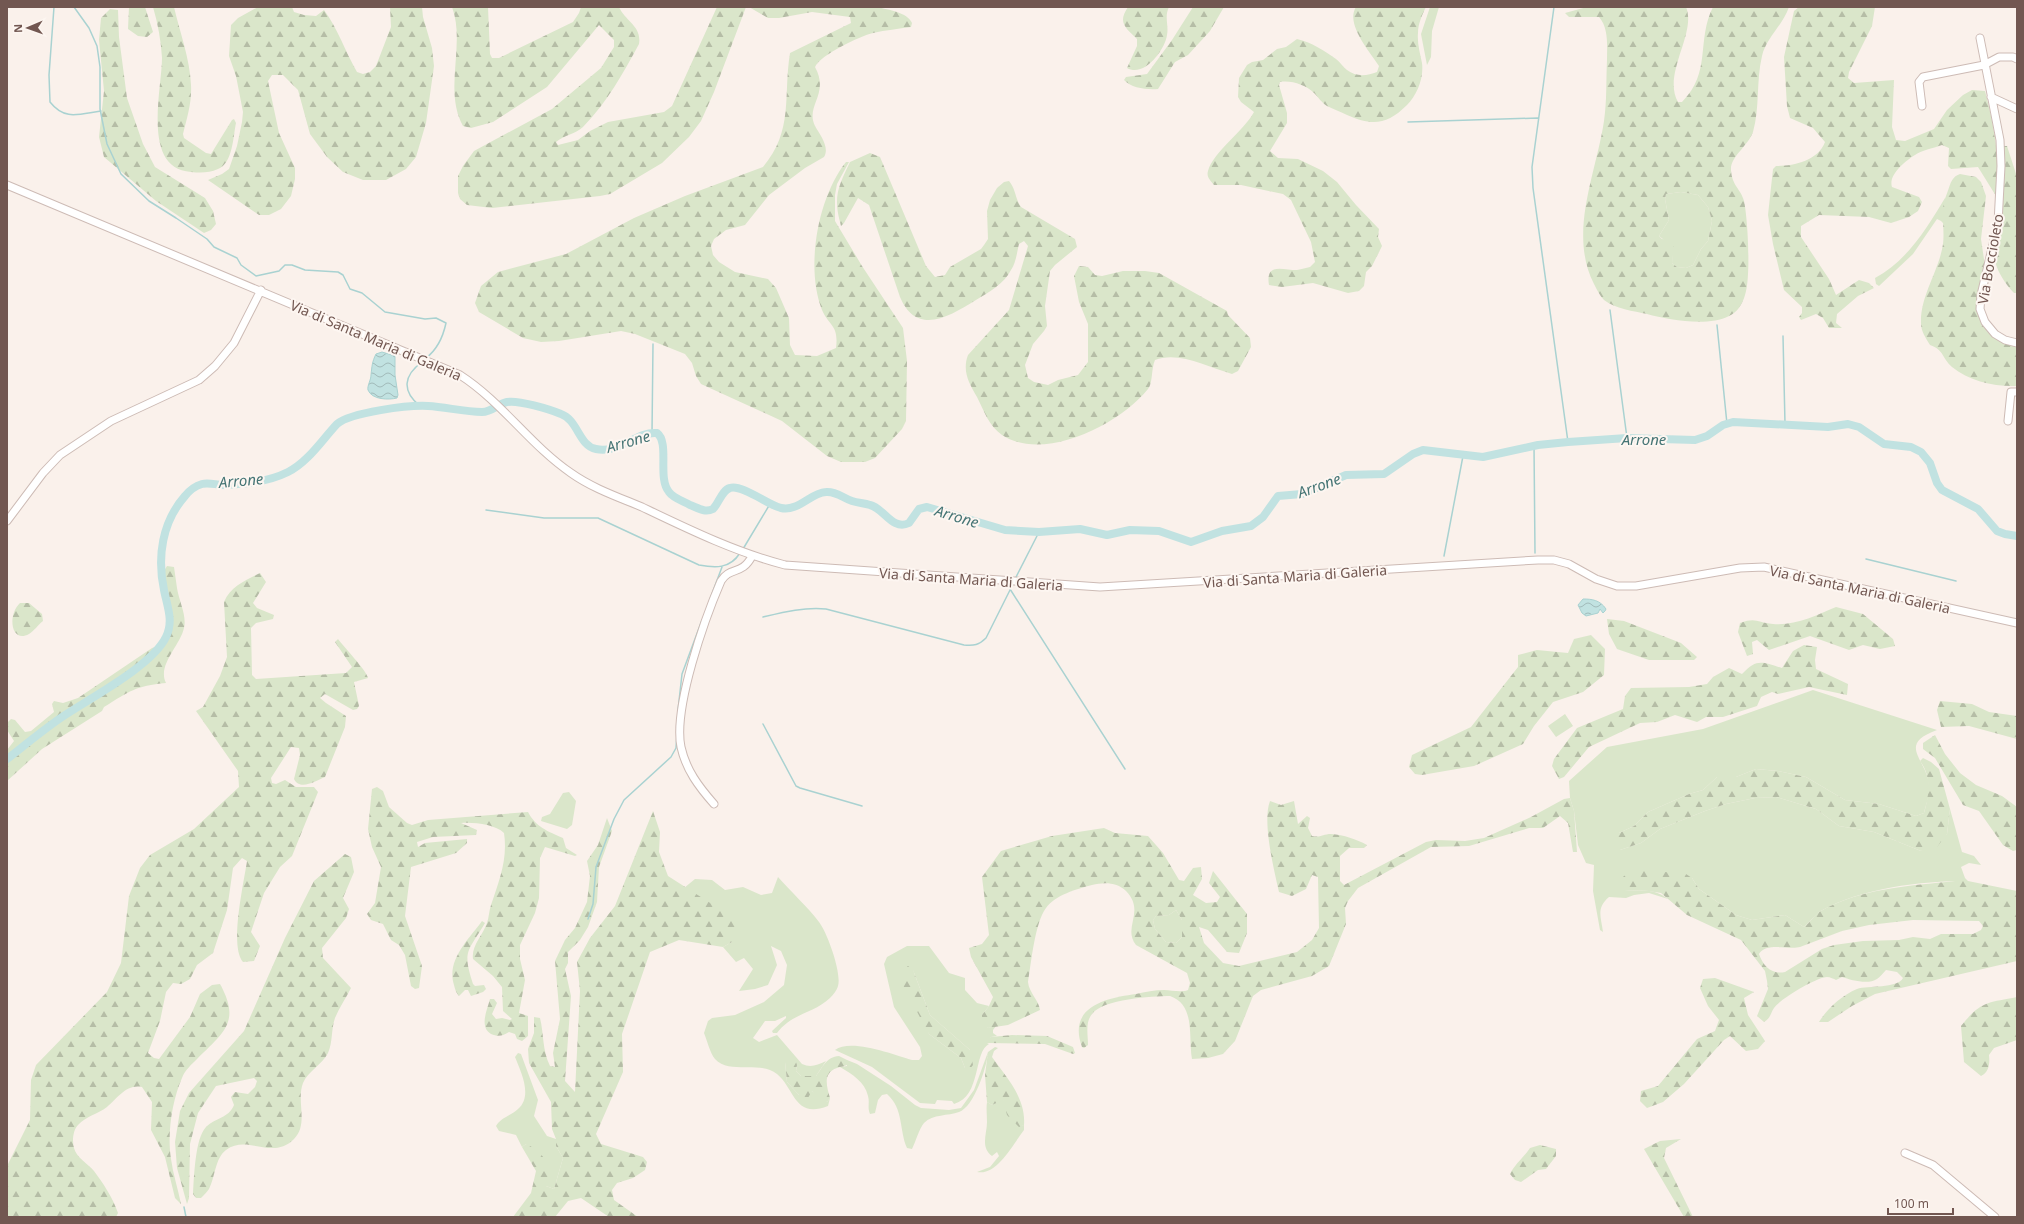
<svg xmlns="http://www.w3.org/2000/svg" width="2024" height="1224" font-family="'Noto Sans',sans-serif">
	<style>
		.grass { fill: #dae6ca; fill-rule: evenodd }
		.forest { fill: url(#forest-firs); fill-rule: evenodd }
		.water { fill: url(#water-waves); stroke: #a9d2d1 }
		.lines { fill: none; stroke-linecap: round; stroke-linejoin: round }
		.stream { stroke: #a9d2d1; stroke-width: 1.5 }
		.river { stroke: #c1e2e1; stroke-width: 8 }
		.minor-casing { stroke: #cdbbb5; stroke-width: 9 }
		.minor { stroke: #fff; stroke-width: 7 }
		.labels { text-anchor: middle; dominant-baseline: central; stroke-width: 4; stroke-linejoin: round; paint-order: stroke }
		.street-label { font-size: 14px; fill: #725751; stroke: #fdf6f1 }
		.water-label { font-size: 15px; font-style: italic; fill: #467575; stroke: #fdf6f1 }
	</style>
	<defs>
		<pattern id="forest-firs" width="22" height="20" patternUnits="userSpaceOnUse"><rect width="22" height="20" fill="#dae6ca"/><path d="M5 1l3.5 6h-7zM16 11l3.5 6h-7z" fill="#b5bda6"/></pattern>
		<pattern id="water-waves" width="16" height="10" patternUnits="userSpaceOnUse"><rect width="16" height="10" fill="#c1e2e1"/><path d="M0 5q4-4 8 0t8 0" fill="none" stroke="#a1bab9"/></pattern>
	</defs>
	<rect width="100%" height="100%" fill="#faf1eb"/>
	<path class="grass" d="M 1430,7 L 1439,7 L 1432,31 L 1431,57 L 1427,65 L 1421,34 Z
		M 1681,192 L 1698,195 L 1708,207 L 1712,221 L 1708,241 L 1701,249 L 1693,265 L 1686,268 L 1677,267 L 1672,263 L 1673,247 L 1659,236 L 1669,220 L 1665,199 L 1666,194 Z
		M 1945,198 L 1944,224 L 1941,221 L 1937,219 L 1913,254 L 1879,286 L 1876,284 L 1875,278 C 1907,261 1927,228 1945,198 Z
		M 1813,690 L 1937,730 C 1896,745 1927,759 1929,785 C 1930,795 1926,804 1924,813 L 1916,816 L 1879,804 L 1845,800 L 1806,777 L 1778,771 L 1756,769 L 1736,777 L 1717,777 L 1703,790 L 1689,794 L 1648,812 L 1634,826 L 1619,833 L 1620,850 L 1641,843 L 1660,829 L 1705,811 L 1726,804 L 1755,798 L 1776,797 L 1816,809 L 1839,826 L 1874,832 L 1921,851 L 1947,834 L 1950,809 L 1962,852 L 1974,856 L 1981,865 L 1969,863 L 1961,867 L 1965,878 L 1968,881 C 1921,881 1860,888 1819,912 C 1816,914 1809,923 1804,927 L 1785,915 L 1752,920 L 1736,915 L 1699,889 L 1692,878 L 1623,891 C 1639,890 1655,888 1668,899 L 1649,893 L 1634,895 L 1626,898 L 1609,897 C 1596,908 1601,917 1603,932 L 1600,930 L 1593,891 L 1594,865 L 1586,863 L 1578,845 L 1574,811 L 1570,798 L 1569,781 L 1607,747 L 1703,729 Z
		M 1565,714 L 1573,726 L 1556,737 L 1548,726 Z
		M 569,792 L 576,801 L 572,825 L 567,829 L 541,821 L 542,817 L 550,814 L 563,793 Z
		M 778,877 C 791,892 807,906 819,922 C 827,932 842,973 838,986 C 837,990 833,995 830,998 C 813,1014 792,1013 777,1033 L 773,1033 L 772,1031 L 786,1018 L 786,1016 L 775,1021 L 765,1021 L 753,1038 L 759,1042 L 777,1035 L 802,1064 C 811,1068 817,1065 826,1061 L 816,1076 L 801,1076 L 796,1071 L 797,1065 L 785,1062 L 787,1082 L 799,1095 L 812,1091 L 827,1102 L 830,1098 L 828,1106 C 794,1119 795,1089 777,1074 C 760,1060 730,1075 715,1059 C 710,1053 707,1040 704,1033 L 708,1021 L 712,1018 L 735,1015 L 764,1002 L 784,985 L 787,965 L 781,951 L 771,946 L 777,965 L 768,985 L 755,989 L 739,991 L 753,969 L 744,958 L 736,962 L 723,947 L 732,942 L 684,888 L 695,879 L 712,880 L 725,890 L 743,887 L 761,895 L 772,893 Z
		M 1176,910 L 1182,920 L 1182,937 L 1176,943 L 1166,942 L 1155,929 L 1153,920 L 1156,916 L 1169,915 Z
		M 907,946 L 929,946 L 949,973 L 965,978 L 965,990 L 977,1003 L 989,1006 L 982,1015 L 988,1028 L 996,1026 L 993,1030 L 993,1033 L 997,1036 L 991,1037 L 987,1043 L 989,1044 C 973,1052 982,1096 954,1104 L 952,1101 L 937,1100 L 935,1104 L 920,1103 L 872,1067 L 835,1050 C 851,1038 894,1055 912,1060 L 919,1060 L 922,1056 L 920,1047 L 894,1007 L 884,964 L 887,957 ZM 913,970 L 930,1015 L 970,1050 L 965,1068 L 961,1058 L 929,1034 Z
		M 988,1052 C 987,1067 974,1107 959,1112 C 948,1116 933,1114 924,1123 C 919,1129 916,1141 912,1149 L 907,1148 C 899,1130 904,1109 887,1094 L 882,1095 L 878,1100 L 875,1113 L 870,1114 C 867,1107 870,1103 868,1096 C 865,1082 852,1074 840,1067 L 847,1066 L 847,1060 L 857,1064 L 891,1086 L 915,1105 L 921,1108 L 949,1110 L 961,1108 L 974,1090 Z
		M 518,1053 L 521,1054 L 538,1100 L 534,1116 L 547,1136 L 556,1139 L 556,1146 L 563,1158 L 554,1189 L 546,1186 L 526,1144 L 522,1147 L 516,1135 L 499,1131 L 496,1126 C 501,1117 511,1116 518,1109 C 533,1096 521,1072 515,1057 Z
		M 1003,1099 L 1019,1126 L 1024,1125 L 1024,1130 C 1013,1144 997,1176 977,1172 L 990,1167 L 999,1156 L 997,1152 L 992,1156 C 980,1147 987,1134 987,1122 C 987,1115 986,1109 987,1102 L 992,1105 Z"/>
	<path class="forest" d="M 129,7 L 145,7 L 153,32 L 147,37 L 138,36 L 128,29 Z
		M 153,7 L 174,7 C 180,33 190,59 191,85 C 192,102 187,118 183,134 L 184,138 L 206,153 L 211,154 L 232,120 L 234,119 L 236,123 C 233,137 233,163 218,169 C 209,173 201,173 191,172 C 141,169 162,89 162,58 C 161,41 158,24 153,7 Z
		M 258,7 L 292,7 L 294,12 L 304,15 L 316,16 L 324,10 C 338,29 345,51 357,72 L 363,74 L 370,72 L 376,66 L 391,27 L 390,7 L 422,7 L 423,17 L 432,48 L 434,66 L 426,123 L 416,157 L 406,169 L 386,180 L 363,180 L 343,172 L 327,157 L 310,134 L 298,90 L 283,75 L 272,75 L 268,81 L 279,133 L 295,168 L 295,179 L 291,196 L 281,209 L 269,215 L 259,215 L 208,180 L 222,174 L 229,169 L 237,146 L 242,122 L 243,112 L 236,76 L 229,56 L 231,25 L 238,18 Z
		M 452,7 L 488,7 L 490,54 L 492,58 L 499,58 L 573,22 L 579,13 L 581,7 L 619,7 C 625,21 642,26 639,44 C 622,75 608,101 583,127 C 576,134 564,135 556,142 L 558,145 L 578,140 L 590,131 L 608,122 L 664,112 L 672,106 L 717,7 L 746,7 L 714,92 L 701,121 L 689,137 L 662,163 L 610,194 L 600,196 L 492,208 L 467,205 L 460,199 L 458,193 L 458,176 L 463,166 L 474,151 L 552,109 L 601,68 L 614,47 L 614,40 L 599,25 L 547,87 L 493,122 L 471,128 L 463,126 C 443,90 466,44 452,7 Z
		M 749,7 L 877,7 C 889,10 907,12 912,23 L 911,27 C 898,29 886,30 873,33 C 860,36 820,55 815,67 C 830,94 805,106 815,126 C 820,135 830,147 824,157 L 805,168 L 769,195 L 745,225 L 726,230 L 714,239 L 711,246 L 713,255 L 719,262 L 735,272 L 768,279 L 776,288 L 789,318 L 790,345 L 795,355 L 817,356 L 836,348 C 839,325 829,326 822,310 C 805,267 818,197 846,162 L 849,162 L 837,184 L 835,195 L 835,221 L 862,266 L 903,328 L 907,361 L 906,421 L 902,429 L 875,458 L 865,462 L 841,462 L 827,456 L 782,421 L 701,384 L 696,376 L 692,363 L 685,354 L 635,334 L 621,331 L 559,341 L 541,342 L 523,338 L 479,312 L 475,303 L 481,286 L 498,272 L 566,254 L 634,218 L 685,196 L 763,167 C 794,130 783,96 790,53 L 851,23 L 850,17 L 812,12 L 779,18 L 768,18 Z
		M 1128,7 L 1169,7 C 1164,17 1169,25 1167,35 C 1165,50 1144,78 1127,68 L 1137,46 L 1137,39 C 1126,28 1117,23 1128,7 Z
		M 1193,7 L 1224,7 L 1210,31 L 1188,55 L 1175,62 L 1158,89 C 1147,90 1131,88 1124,80 L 1126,77 L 1147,74 L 1172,40 Z
		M 1356,7 L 1426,7 C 1422,15 1418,24 1418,33 C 1417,43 1420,53 1422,63 C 1424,78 1417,95 1407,105 C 1387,125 1372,126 1347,115 C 1341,112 1333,109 1327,106 C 1322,103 1318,97 1314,93 C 1306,85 1291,80 1280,82 L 1279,85 L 1287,113 L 1287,123 L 1270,151 L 1278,158 L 1298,159 L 1323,171 L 1337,182 L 1356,205 L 1379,229 L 1378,237 L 1382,246 L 1372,266 L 1366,272 L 1364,286 L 1359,291 L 1348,293 L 1313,283 L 1282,287 L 1269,285 C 1265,262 1283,270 1297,270 C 1302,269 1306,268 1310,267 L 1315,262 L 1311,242 L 1291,200 L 1283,194 L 1241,185 L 1214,185 C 1211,181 1206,177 1208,171 C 1213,152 1244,131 1254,112 L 1241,102 L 1238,97 L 1239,78 L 1247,65 L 1252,62 L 1263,60 L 1277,49 L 1286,47 L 1297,39 C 1311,42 1325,51 1336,59 C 1340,62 1343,67 1347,70 C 1356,77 1367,76 1377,72 L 1379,66 C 1370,52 1345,24 1356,7 Z
		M 1587,7 L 1686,7 C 1697,33 1662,74 1678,102 L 1682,102 C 1712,72 1696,41 1713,7 L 1789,7 C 1783,25 1766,38 1762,56 C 1756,81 1760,108 1753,132 C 1748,146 1730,157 1731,170 C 1732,186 1741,189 1744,201 C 1748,219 1751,278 1745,295 C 1743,303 1737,313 1729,316 C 1708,327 1669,320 1647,314 C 1634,311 1615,309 1604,300 C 1600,296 1597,290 1594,284 C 1568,233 1596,174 1604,121 C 1607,101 1606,80 1607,60 C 1607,47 1609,28 1599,17 L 1569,17 L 1565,13 ZM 1681,192 L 1698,195 L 1708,207 L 1712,221 L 1708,241 L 1701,249 L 1693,265 L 1686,268 L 1677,267 L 1672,263 L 1674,247 L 1671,240 L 1662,239 L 1659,236 L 1669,220 L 1665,199 L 1666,194 Z
		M 1799,7 L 1875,7 L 1872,26 L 1849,72 L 1848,78 L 1854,83 L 1894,80 L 1892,127 L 1896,140 L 1905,141 L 1934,129 L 1947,110 L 1963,95 L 1972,90 L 1985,91 C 1994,126 2001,160 1996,196 L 1978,167 L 1951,169 L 1948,166 L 1949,148 L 1942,145 C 1934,148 1922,150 1915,155 C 1905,161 1888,175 1892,187 L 1919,197 L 1922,202 L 1918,211 L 1909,217 L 1891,223 L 1869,217 L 1819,215 L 1801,226 L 1801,237 L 1829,279 L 1836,295 L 1859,280 L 1869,283 L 1874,288 L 1858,296 L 1837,314 L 1836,323 L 1842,328 L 1829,328 L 1823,318 L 1816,314 L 1801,320 L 1799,317 L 1802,313 L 1802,307 L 1784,290 L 1773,244 L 1768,215 L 1773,169 L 1776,166 C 1793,166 1818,161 1825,142 L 1813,128 L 1790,118 L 1787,106 L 1784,57 L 1794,11 Z
		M 110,9 L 118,10 L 119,37 L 127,98 L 143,144 L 155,167 L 205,198 L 213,211 L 216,224 L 211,230 L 204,233 L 156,201 L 104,157 L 99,137 L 104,91 L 99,40 L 101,18 Z
		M 2004,146 L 2007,146 L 2017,177 L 2017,293 L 2014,293 C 2005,284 1992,265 1995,251 C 1995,247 1998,243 1999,239 Z
		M 870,153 L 880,157 L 926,266 L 935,277 L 945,275 L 950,267 L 981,249 L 984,245 L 988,239 L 987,211 L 990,200 L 997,188 L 1004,182 L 1009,181 C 1016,189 1015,199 1021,207 L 1075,239 L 1077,247 L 1055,265 L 1050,271 L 1045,306 L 1047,326 L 1044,331 L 1033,344 L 1025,365 L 1028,378 L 1034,382 L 1048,385 L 1058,380 L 1078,375 L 1088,362 L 1088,324 L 1079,302 L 1074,276 L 1079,266 L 1088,267 L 1095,275 L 1102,276 L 1123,271 L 1145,271 L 1159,273 L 1227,311 L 1228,315 L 1250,338 L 1251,347 L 1238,371 L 1232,374 C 1207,367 1179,351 1155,360 C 1151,369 1153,383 1148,389 C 1120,424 1044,463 1002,435 C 989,426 984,411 977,397 C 969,383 962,371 968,355 L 1009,310 L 1028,246 L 1024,241 L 1019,244 C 1017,252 1016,263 1011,270 C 1004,284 989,292 976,300 C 950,316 917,337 900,297 L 869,205 L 858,198 L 844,223 L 841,226 L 840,222 C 833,196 839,185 850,162 Z
		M 1960,174 L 1976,177 L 1981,182 L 1986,196 L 1981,239 L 1985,266 L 1982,323 C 1991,337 2002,343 2017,346 L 2017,386 C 1995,387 1969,381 1952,367 C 1942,358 1944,350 1930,345 C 1926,338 1921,332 1921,323 C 1920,296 1939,271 1943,244 C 1945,229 1940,209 1946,196 C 1950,187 1950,177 1960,174 Z
		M 167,566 L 174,567 C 175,574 176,581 177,588 C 179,601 187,616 184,628 C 180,646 157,665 166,683 C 135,686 130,691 104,707 L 102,711 L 42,749 L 7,781 L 7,750 L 14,741 L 7,730 L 7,723 L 11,719 L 15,720 L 25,732 L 31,731 L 54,712 L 52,704 L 54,701 L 63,703 L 78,698 L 152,648 L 161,645 L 172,626 L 164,571 Z
		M 260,573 L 266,582 L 253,603 L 257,608 L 274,615 L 273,619 L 256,623 L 251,628 L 252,675 L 256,679 L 346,673 L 352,667 L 335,642 L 338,639 C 344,647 367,671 368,678 L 354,682 L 359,706 L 357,709 L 353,710 L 325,694 L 320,698 L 326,703 L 346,716 L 345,727 L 325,777 C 316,781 300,791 294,779 L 300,755 L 299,748 L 291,747 L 271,778 L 272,783 L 276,784 L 285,780 L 296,787 L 314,787 L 318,792 L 292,856 L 280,867 L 264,893 L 251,932 L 260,946 L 254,961 L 243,962 C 229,947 244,882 247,861 L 242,858 L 233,868 L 227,910 L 213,953 L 197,965 L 190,979 L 181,984 L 173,983 L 166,992 L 160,1021 L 148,1053 L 154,1058 L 159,1059 L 190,1017 L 200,994 L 212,985 L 220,984 C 241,1022 224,1032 197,1059 C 192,1064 185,1070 182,1078 C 172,1101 167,1133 171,1159 C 173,1174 178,1189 181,1204 L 175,1198 L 165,1157 L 151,1130 L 152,1102 L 142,1087 C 126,1084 118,1098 107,1107 C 98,1114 86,1116 78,1125 C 73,1130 72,1141 74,1148 C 76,1157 88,1164 94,1171 C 103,1183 113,1198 118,1213 L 116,1217 L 7,1217 L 7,1166 L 30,1120 L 31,1080 L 36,1065 L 107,992 L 121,963 L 129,896 L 140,868 L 150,855 L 194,829 L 239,787 L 238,771 L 196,711 L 203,707 L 220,676 L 227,657 L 224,602 C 231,586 245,581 260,573 Z
		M 20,603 L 29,603 L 42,614 L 43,621 C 38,625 34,631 29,634 C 11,644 7,615 20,603 Z
		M 1836,607 L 1863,614 L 1893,639 L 1895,646 L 1880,649 L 1863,645 L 1849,650 L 1810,636 L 1769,650 L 1757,640 L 1752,642 L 1753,654 L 1747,656 L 1738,632 L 1740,623 C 1757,617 1757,623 1773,624 C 1795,626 1817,615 1836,607 Z
		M 1607,619 L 1624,621 L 1681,643 L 1697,657 L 1694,660 L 1649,660 L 1617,649 L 1609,634 Z
		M 1591,635 L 1605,649 L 1604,675 L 1583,692 L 1553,702 L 1534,726 L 1523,744 L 1474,766 L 1422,775 L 1415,774 L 1409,767 L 1412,755 L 1471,727 L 1518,667 L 1518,655 L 1537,650 L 1568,653 L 1574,639 Z
		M 1804,645 L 1817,647 L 1815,660 L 1816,669 L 1848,684 L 1847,695 L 1809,687 L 1778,694 L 1772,692 L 1761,697 L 1757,706 L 1723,717 L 1706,717 L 1697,722 L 1675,715 L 1657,722 L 1640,723 L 1589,747 L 1564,777 L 1559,779 L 1552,766 L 1554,759 L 1577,728 L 1623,709 L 1625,696 L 1631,688 L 1689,687 L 1707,684 L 1713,677 L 1729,668 L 1742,674 C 1757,658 1762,662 1782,668 L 1793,651 Z
		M 1940,701 L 1972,704 L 1989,712 L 2017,716 L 2017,739 L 1969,726 L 1941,727 L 1937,710 Z
		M 1935,735 L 1945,754 L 1960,773 L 1976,785 L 2002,796 L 2017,807 L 2017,850 L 2013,851 L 2003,845 L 1979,811 L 1963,805 L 1935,758 L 1923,749 L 1923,743 Z
		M 1923,758 L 1931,762 L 1939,769 L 1950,809 L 1947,834 L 1937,847 L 1921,851 L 1874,832 L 1839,826 L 1816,809 L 1776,797 L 1755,798 L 1726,804 L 1705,811 L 1660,829 L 1641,843 L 1620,850 L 1614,845 L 1619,833 L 1634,826 L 1648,812 L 1689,794 L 1703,790 L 1717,777 L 1736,777 L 1756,769 L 1778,771 L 1806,777 L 1845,800 L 1879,804 L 1916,816 L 1924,813 C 1929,795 1932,777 1920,761 Z
		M 377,787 L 383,791 L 389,807 L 407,823 L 412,825 L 428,820 L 528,812 C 536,827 547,831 563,838 L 566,848 L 577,855 L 575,856 L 545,847 L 540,858 L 539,898 L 535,913 L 520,945 L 520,959 L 525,980 L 519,1013 L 528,1016 L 528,1036 L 522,1041 L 517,1039 L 515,1034 L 509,1032 C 503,1036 498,1037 491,1034 C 479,1027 487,1010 490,999 L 494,999 L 497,1003 L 492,1014 L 496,1019 L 502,1018 L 510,1020 L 512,1019 L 503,1011 L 502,987 L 493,976 L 473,959 C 471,946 483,935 487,923 C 489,917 489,911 491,905 C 499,881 508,859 504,833 C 495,824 473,822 461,823 L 477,830 L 476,835 L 433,837 L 417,842 L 418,847 L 425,843 L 467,839 L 467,843 L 456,853 L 411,867 L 405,916 L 422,966 L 419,988 L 415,989 L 411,986 L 405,955 L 399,945 L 391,940 L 383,924 L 371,920 L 367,914 L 375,903 L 381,867 L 372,847 L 368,829 L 372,789 Z
		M 1570,798 L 1574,811 L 1577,852 L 1573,852 L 1568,823 L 1560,816 L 1543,828 L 1529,828 L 1469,846 L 1431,847 L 1358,888 L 1348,901 L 1345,908 L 1346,924 L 1329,966 L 1312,976 L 1261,990 L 1253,996 L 1235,1041 L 1223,1054 L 1208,1058 L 1192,1059 C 1188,1037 1196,1005 1170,996 C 1152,996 1103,999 1092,1014 C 1085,1022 1088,1035 1088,1045 L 1084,1048 L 1082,1047 C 1067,1006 1107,998 1136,994 C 1145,992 1155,990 1164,990 C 1172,990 1180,993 1188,990 L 1190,983 L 1187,973 L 1136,945 C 1122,927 1146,912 1126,891 C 1117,882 1104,882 1092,885 C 1077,889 1055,895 1046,908 C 1035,922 1031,964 1028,982 C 1029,993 1039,1000 1040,1010 L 1008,1025 L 988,1028 L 982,1022 L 982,1015 L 989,1006 L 993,997 L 971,957 L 969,948 L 982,944 L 989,935 L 982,877 L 1001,851 L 1052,836 L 1104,828 L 1115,833 L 1148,836 L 1163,853 L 1179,880 L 1184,881 L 1193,868 L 1201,867 L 1202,879 L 1193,895 L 1206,903 L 1217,902 L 1220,897 L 1209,883 L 1213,871 L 1247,914 L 1247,933 L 1239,953 L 1227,952 L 1208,930 L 1199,927 L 1204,943 L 1223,963 L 1239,966 L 1297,952 L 1312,940 L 1319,928 L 1318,877 L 1312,875 L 1306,889 L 1292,896 L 1279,892 C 1274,869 1262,822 1270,801 L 1281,805 L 1294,801 L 1298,824 L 1307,816 L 1310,818 L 1308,828 L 1312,836 C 1320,838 1323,834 1331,834 C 1344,835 1356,839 1367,845 L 1364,848 L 1349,848 L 1340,856 L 1340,881 L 1344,885 L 1426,842 L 1436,840 L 1465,841 L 1484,838 L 1531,817 L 1564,799 ZM 1176,910 L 1182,920 L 1182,937 L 1176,943 L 1166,942 L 1155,929 L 1153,920 L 1156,916 L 1169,915 Z
		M 653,811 L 660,832 L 659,852 L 668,876 L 729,915 L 738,930 L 732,942 L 723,947 L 679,940 L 650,952 L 622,1034 L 623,1072 L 596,1134 L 601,1144 L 643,1157 L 647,1162 L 645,1170 L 633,1178 L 617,1183 L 612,1190 L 614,1200 L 638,1217 L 609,1217 L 581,1198 L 568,1201 L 555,1217 L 513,1217 L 531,1193 L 536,1171 L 522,1147 L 526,1144 C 538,1149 549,1160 550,1174 C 551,1177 548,1183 546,1186 L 554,1189 L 563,1158 L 556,1146 L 556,1139 L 552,1129 L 551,1102 L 529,1063 L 528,1049 L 534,1033 L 534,1017 L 540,1018 C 544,1034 542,1050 550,1066 L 555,1067 L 553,1053 L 560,1019 L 555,961 L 565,940 L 575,928 L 587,902 L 590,876 L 587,861 L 598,845 L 607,818 L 612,831 L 599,867 L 597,902 L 588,927 L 580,940 L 568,952 L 568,963 L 565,969 L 571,996 L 565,1081 L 575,1092 L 580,991 L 577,962 L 590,938 L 615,906 Z
		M 345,854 L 351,857 L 354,872 L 343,898 L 349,909 L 346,918 L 322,948 L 323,958 L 351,988 C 346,998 339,1008 335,1018 C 331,1029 333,1042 328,1053 C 322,1065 308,1071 303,1083 C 296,1101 309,1124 294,1139 C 272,1161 248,1134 226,1150 C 215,1158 215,1178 209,1189 C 207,1192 204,1195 201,1198 L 196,1198 L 193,1194 C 194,1178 195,1138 206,1127 C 215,1118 229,1118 234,1105 L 231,1097 L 235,1092 L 248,1094 L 255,1087 L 257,1081 L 254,1078 L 216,1086 L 198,1113 L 190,1144 L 189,1198 L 187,1204 L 177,1168 L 175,1142 L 180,1111 L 189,1093 L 244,1031 L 285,938 L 314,881 Z
		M 1644,870 L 1686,874 L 1692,878 L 1699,889 L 1736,915 L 1752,920 L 1785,915 L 1804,927 C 1810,923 1815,914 1819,912 C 1860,888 1909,886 1955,881 L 1968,881 L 2017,891 L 2017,961 L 1875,994 L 1852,1006 L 1828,1022 L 1819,1022 C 1827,1009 1842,995 1857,989 C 1868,985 1897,989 1903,978 L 1897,972 L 1886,970 C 1883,973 1880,977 1877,979 C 1868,985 1851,980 1842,977 L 1836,980 C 1834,979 1830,977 1827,977 C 1817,977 1780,999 1774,1008 C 1770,1014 1771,1018 1764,1022 L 1757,1016 L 1768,989 L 1767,981 L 1765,971 L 1741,940 L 1687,915 L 1661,893 L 1642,890 L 1623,891 L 1618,887 C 1621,873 1631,872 1644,870 ZM 1913,920 L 1979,921 L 1983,926 L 1981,930 L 1973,934 L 1941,934 L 1930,939 L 1913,937 L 1899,940 L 1863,941 L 1834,945 L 1822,949 L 1785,972 C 1772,975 1763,966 1759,954 C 1766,942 1789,950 1800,947 L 1842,931 L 1869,925 Z
		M 482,921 L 485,923 C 468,952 462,950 473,984 L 475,986 L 484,985 L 486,989 L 483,992 L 471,996 L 468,990 L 465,990 L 459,996 C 456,993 455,989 454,985 C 446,960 469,939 482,921 Z
		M 908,966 L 913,970 L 930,1015 L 970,1050 L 973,1065 L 969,1070 L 965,1068 L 961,1058 L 929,1034 L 900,980 L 902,971 Z
		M 1715,978 L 1754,992 L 1744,998 L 1748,1015 L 1765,1041 L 1758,1049 L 1746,1051 L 1730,1036 L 1724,1040 L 1684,1084 L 1663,1102 L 1647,1108 L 1640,1101 L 1641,1091 L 1658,1086 L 1697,1039 L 1715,1031 L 1719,1020 L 1708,1006 L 1700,988 L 1703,979 Z
		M 2017,997 L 2017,1040 L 1994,1048 L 1989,1055 C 1990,1064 1989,1072 1981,1076 L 1964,1062 L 1961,1026 C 1981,1001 1987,1003 2017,997 Z
		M 1012,1035 L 1047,1036 L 1073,1047 L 1075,1053 L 1073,1054 L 1045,1044 L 987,1043 L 987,1040 L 991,1037 Z
		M 995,1047 L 998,1048 L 994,1051 L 992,1057 C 1007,1078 1026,1098 1024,1125 L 1019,1127 L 1007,1115 L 1003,1100 L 992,1105 L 987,1102 L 985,1075 L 988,1052 Z
		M 839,1056 L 847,1060 L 848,1064 C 845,1067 841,1066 837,1068 C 822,1073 827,1087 830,1098 L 827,1102 L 821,1100 L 812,1091 L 805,1103 L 800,1102 L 799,1095 L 787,1082 L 785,1062 L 789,1058 L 795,1059 L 797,1065 L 796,1071 L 801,1076 L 816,1076 C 823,1067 826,1057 839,1056 Z
		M 1681,1139 L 1666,1148 L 1664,1158 L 1693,1217 L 1684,1217 L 1644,1149 L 1660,1141 Z
		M 1540,1145 L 1556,1149 L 1556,1156 L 1546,1169 L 1538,1170 L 1521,1182 L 1515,1180 L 1510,1174 C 1515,1164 1524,1157 1530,1148 Z"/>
	<path class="water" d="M 382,352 L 395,356 L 395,375 L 398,395 L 397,398 C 389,400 372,400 368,390 C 367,386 371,380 371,375 C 372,366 372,362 376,354 Z
		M 1583,599 C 1592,599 1600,600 1606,609 L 1605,611 L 1603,613 L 1600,609 L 1598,613 L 1586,616 L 1582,613 L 1578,605 Z"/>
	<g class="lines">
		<path class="stream" d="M 54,7 L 49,75 L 50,102 C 65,121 79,114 101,111
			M 74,7 L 89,28 L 97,46 L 100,67 L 100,109 L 107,144 L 121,174 L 149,201 L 176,218 L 207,239 L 214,247 L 237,258 L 241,265 L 256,276 L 279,271 L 285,265 L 292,265 L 305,270 L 338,272 L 343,275 L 350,289 L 362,293 L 385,312 L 425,319 L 436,318 L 446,323 C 443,337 438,349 426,358
			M 1554,7 L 1532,167 L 1533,188 L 1568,442
			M 1408,122 L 1538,118
			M 1610,310 L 1627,438
			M 1717,325 L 1727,424
			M 1783,336 L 1785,424
			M 420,406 C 401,391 404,375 422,362
			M 652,433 L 653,344
			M 1534,446 L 1535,553
			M 486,510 L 544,518 L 598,518 L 699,565 C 715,568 730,569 740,553
			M 743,549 L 770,504
			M 1444,556 L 1463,456
			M 1866,559 L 1956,581
			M 1015,579 L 1039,532
			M 1010,589 L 1125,769
			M 710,599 L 722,567
			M 763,617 C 784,612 804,607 826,609 L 964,645 C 974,646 979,645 986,638 L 1013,584
			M 678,710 L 682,674 L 702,620
			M 763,724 L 796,786 L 800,788 L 862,806
			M 588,919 L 593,904 L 596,867 L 614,819 L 624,800 L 671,757 L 676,748 L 677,734
			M 184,1207 L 186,1217"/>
		<path class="river" d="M 7,759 C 25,745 43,730 62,717 C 90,698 152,666 166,637 C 174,621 167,606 164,590 C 157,557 162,522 185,496 C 189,491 195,486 202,484 C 209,482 216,485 223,485 C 244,484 268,482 288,472 C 308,462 322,440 337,424 C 351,412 409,405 428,406 C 446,407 464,412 482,412 C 492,412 498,404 507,402 C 519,400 549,409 561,414 C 578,420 579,446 596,449 C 620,454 636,431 657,433 C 670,443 657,478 669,492 C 673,498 683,501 690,505 C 698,508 705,513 713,509 C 719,503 722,490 730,488 C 742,484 768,505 781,508 C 798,512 810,493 826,492 C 836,491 843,498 852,501 C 858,503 864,503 870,505 C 884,508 892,531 909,523 L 919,509 L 927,507 L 1005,530 L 1039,532 L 1080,529 L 1107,535 L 1130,530 L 1159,531 L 1191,542 L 1222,531 L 1251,526 L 1263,517 L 1278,496 L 1302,494 L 1346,475 L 1384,474 L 1413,454 L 1423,450 L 1483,457 L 1538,445 L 1568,442 L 1627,438 L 1695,440 L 1707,436 L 1723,425 L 1733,422 L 1828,427 L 1848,424 L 1859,427 L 1884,444 L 1911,447 L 1921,452 L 1930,463 L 1937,483 L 1942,490 L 1978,509 L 1997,531 L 2005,534 L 2017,536"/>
		<defs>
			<path id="minor" d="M 1980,38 L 2000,140 L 2001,166 L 1998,223 L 1981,295 L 1980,309 L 1985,322 L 1995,334 L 2005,340 L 2017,343
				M 1991,97 L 2017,109
				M 1922,106 L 1919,82 L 1923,77 L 1984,65 L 1999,57 L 2013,57 L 2017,59
				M 7,185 L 460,375 C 502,402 530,445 571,473 C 592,488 618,497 642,507 C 688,529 735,552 785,565 L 1100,587 L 1538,560 L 1554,560 L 1569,564 L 1596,579 L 1617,586 L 1636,586 L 1740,568 L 1764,567 L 2017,623
				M 2008,421 L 2011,392 L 2017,392
				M 7,521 L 43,473 L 60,455 L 111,421 L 199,380 L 215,366 L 234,343 L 261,290
				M 714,804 C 699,787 686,770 681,747 C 673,708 705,618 721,581 C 730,566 742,576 752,556
				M 1905,1153 L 1933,1165 L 1995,1217"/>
		</defs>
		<use href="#minor" class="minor-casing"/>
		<use href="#minor" class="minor"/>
	</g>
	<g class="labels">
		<g class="street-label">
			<text transform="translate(1990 259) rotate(-80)">Via Boccioleto</text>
			<text transform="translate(376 340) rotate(23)">Via di Santa Maria di Galeria</text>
			<text transform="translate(1295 576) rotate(-4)">Via di Santa Maria di Galeria</text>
			<text transform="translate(971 579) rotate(4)">Via di Santa Maria di Galeria</text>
			<text transform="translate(1860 589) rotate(12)">Via di Santa Maria di Galeria</text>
		</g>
		<g class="water-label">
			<text x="1644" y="439">Arrone</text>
			<text transform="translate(628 441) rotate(-16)">Arrone</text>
			<text transform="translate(241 480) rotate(-5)">Arrone</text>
			<text transform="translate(1319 485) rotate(-20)">Arrone</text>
			<text transform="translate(957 516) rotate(17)">Arrone</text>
		</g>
	</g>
	<rect width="2024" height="1224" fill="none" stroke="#725751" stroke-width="16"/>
	<g transform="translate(28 28) rotate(268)" stroke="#fdf6f1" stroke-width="3" paint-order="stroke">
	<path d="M0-3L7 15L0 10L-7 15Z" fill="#725751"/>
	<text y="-6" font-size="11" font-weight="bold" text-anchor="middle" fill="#725751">N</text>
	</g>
	<path d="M1888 1208v6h65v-6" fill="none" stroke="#725751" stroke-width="2"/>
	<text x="1894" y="1208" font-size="12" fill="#725751" stroke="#fdf6f1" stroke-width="3" paint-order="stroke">100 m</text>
</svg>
